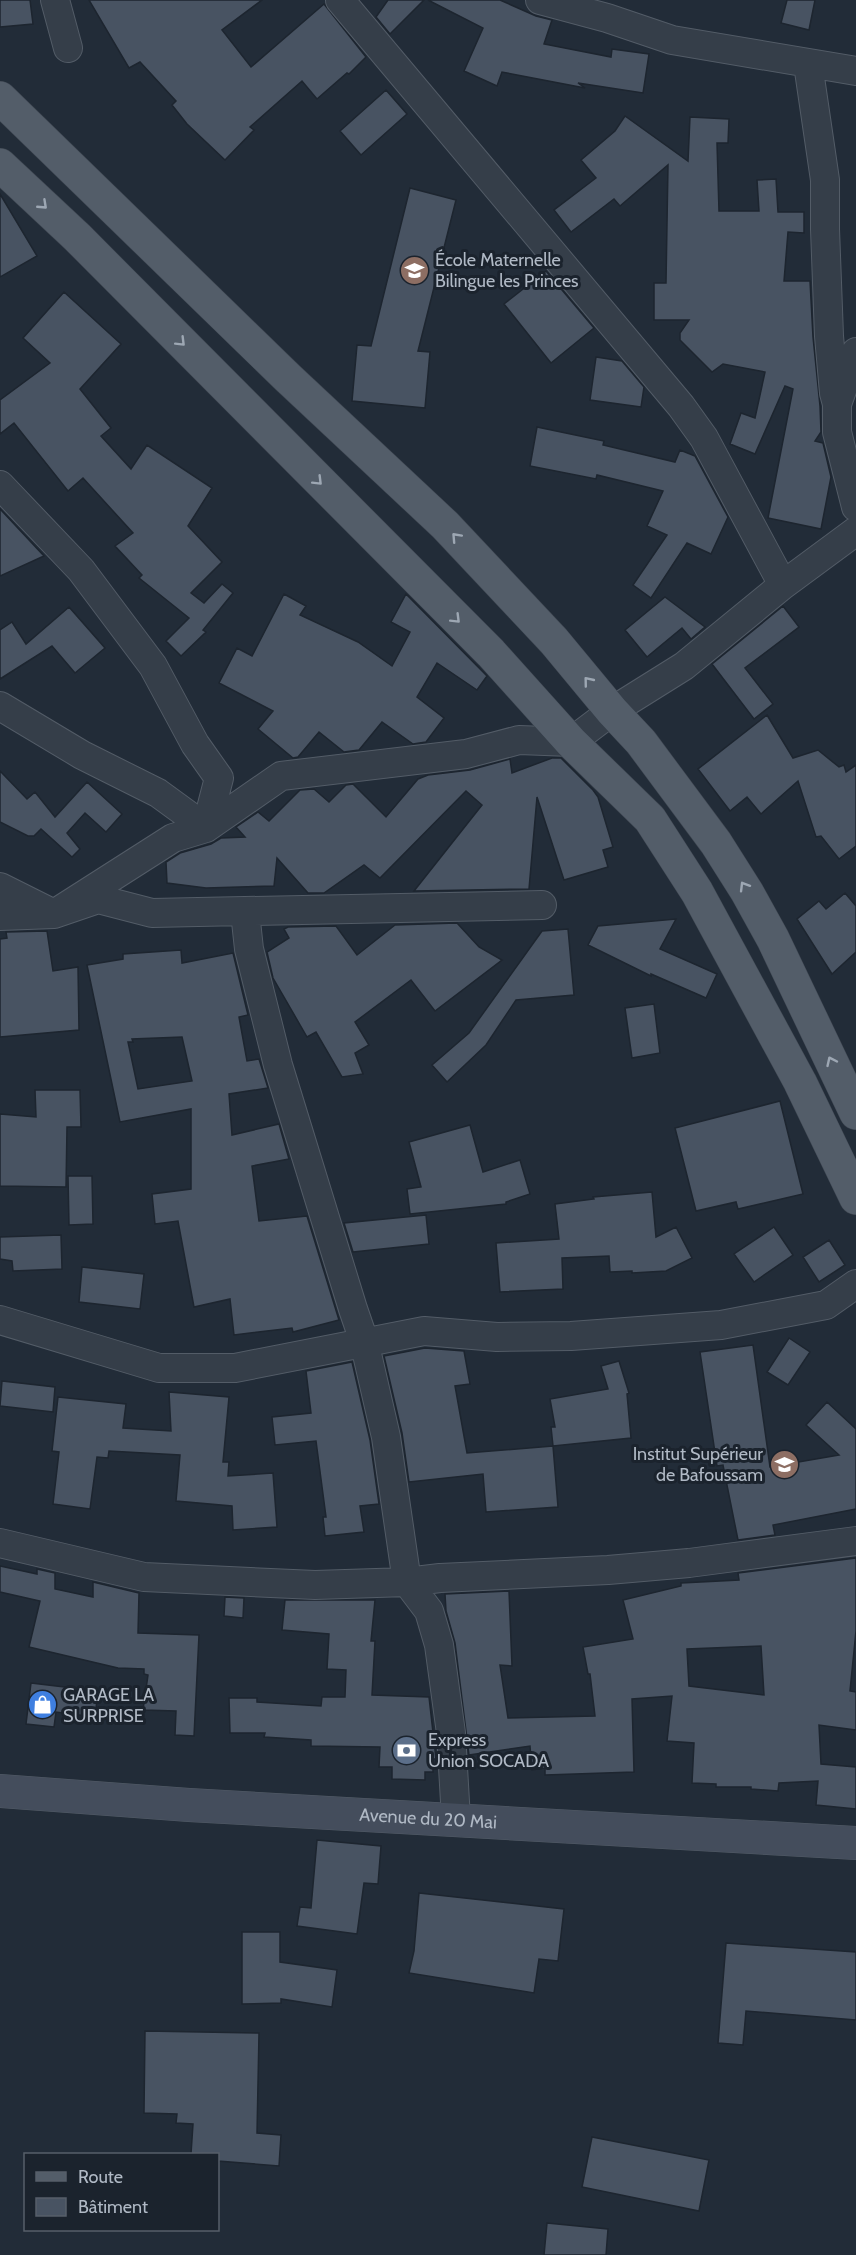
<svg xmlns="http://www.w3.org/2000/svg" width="856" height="2255" font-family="Cabin,sans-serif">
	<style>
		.building { fill: #485362; stroke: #1d252f; stroke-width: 1.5; fill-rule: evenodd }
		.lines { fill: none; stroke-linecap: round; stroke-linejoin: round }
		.minor-casing { stroke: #535c67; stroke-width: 30 }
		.secondary-casing { stroke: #535c67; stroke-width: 34 }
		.primary-casing { stroke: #3f4752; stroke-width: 34 }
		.minor { stroke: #353e49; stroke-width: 28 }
		.secondary { stroke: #444d5c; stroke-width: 33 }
		.primary { stroke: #535d69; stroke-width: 33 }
		.oneway { stroke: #9da7b3 }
		.labels { text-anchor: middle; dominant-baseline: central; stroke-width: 6; stroke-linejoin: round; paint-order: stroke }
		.poi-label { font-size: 18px; fill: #b0b9c5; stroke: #1b232d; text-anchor: start }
		.street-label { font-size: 18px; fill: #b0b9c5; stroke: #1b232d }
	</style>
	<rect width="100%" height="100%" fill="#222c38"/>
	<path class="building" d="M 0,0 L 30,0 L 33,24 L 0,27 Z
		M 89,0 L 262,0 L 222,30 L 251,67 L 324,4 L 366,57 L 349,74 L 347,73 L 317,99 L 302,81 L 250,127 L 254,130 L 225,160 L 187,124 L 172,105 L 176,101 L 140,62 L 129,68 Z
		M 388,0 L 424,0 L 390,34 L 376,17 Z
		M 428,0 L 500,0 L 536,16 L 552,20 L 544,44 L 611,57 L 612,49 L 649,54 L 643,93 L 578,83 L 585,88 L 502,72 L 497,86 L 464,71 L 483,28 Z
		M 787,0 L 815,0 L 809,30 L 781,23 Z
		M 386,90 L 407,114 L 361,155 L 340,131 Z
		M 625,116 L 688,161 L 690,117 L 729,119 L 728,143 L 717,143 L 719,211 L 759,211 L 757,180 L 776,179 L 778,212 L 804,212 L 804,233 L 788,232 L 784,281 L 810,281 L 813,337 L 820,406 L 821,432 L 815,441 L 823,443 L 831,477 L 821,529 L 768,518 L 793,389 L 785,386 L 755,454 L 730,444 L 741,413 L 755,418 L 765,372 L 723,364 L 712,372 L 680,340 L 680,333 L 689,320 L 654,320 L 654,283 L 666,283 L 668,165 L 620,206 L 614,199 L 571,232 L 554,210 L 596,178 L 581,160 L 615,131 Z
		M 410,188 L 456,200 L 418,351 L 430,352 L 425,408 L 352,401 L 357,345 L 371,346 Z
		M 0,194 L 37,256 L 0,277 Z
		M 546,271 L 594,328 L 551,363 L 504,304 Z
		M 64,292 L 121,344 L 80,389 L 111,428 L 101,436 L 131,469 L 147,445 L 212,488 L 188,526 L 222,562 L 191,593 L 204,603 L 222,584 L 233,593 L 203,630 L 206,632 L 181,656 L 166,641 L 189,618 L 139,578 L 142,575 L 115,546 L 133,533 L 83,478 L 68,491 L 14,423 L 0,434 L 0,400 L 50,363 L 23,338 Z
		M 596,357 L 622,361 L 644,387 L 641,407 L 590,400 Z
		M 537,427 L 604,441 L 603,445 L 675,462 L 680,450 L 695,456 L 728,517 L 711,554 L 687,543 L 651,598 L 633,585 L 667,535 L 647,526 L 663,491 L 597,475 L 596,479 L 530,466 Z
		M 0,509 L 44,556 L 0,576 Z
		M 284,594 L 306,606 L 300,615 L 358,642 L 392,666 L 410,632 L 391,622 L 406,594 L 487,676 L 477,690 L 437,663 L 417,697 L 444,718 L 426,742 L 413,744 L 382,722 L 359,750 L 344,752 L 319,732 L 298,757 L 293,758 L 258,729 L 273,711 L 219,683 L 237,648 L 252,656 Z
		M 665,597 L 705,627 L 691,639 L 682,628 L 647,657 L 625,630 Z
		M 783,606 L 799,627 L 745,668 L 773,704 L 754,719 L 712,664 Z
		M 69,607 L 105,648 L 75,673 L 52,646 L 0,679 L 0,630 L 12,622 L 26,644 Z
		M 767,715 L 793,758 L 818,750 L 839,767 L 844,765 L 846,772 L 856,765 L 856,846 L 839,859 L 821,836 L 816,837 L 798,781 L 761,814 L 747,797 L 730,811 L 698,769 Z
		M 552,758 L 561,758 L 593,790 L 598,797 L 613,847 L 603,850 L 608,867 L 564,880 L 537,797 L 529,889 L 414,891 L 482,805 L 466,791 L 380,878 L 364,865 L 324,893 L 308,893 L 277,858 L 274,886 L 206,888 L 167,883 L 166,862 L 180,853 L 211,844 L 221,838 L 245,837 L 236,827 L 258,812 L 269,821 L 300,790 L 314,789 L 329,802 L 346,785 L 353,784 L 386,817 L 418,779 L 428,775 L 470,770 L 510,759 L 512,773 Z
		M 0,771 L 27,799 L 35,792 L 55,817 L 87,782 L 122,814 L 106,832 L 85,813 L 67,833 L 80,849 L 72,857 L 41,829 L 34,836 L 28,836 L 0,822 Z
		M 845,893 L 856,906 L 856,952 L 832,974 L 797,919 L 819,901 L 826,909 Z
		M 676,919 L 660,949 L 717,974 L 706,998 L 651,974 L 651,976 L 588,945 L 598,926 Z
		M 457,923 L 479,947 L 502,960 L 435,1011 L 411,980 L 355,1022 L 369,1045 L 355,1053 L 363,1074 L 342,1077 L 316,1032 L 307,1037 L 273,978 L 267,952 L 289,938 L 284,929 L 288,927 L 336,926 L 357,955 L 395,925 Z
		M 568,929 L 574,995 L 516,1000 L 486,1045 L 447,1082 L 432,1065 L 469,1033 L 542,931 Z
		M 47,931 L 53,971 L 78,967 L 79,1030 L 0,1037 L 0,939 L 7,938 L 6,932 Z
		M 181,950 L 182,963 L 233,953 L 248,1015 L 239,1017 L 247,1061 L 259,1059 L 268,1088 L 229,1094 L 232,1135 L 279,1124 L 289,1159 L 252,1166 L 259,1221 L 307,1216 L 339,1320 L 293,1332 L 292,1328 L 234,1335 L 230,1299 L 194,1307 L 178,1221 L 155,1224 L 152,1194 L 191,1189 L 191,1109 L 120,1122 L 87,965 L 123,959 L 123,954 ZM 182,1037 L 192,1081 L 138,1089 L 128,1042 L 133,1042 L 132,1039 Z
		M 654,1004 L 660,1053 L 632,1058 L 625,1008 Z
		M 35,1090 L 80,1090 L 81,1127 L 67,1127 L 66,1187 L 0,1186 L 0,1114 L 36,1117 Z
		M 780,1101 L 803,1194 L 738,1209 L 736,1202 L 696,1211 L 675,1128 Z
		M 470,1125 L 483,1172 L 520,1160 L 530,1194 L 506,1202 L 506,1204 L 410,1214 L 407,1189 L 421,1187 L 409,1142 Z
		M 68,1176 L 92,1176 L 93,1224 L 69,1225 Z
		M 652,1192 L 656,1237 L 676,1227 L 692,1258 L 666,1271 L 632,1273 L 632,1271 L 610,1272 L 609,1256 L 562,1258 L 563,1289 L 500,1292 L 496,1243 L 559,1239 L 555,1204 L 594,1199 L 593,1197 Z
		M 426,1215 L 429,1244 L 353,1252 L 344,1223 Z
		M 774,1227 L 793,1255 L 754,1282 L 734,1254 Z
		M 61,1235 L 62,1269 L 13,1271 L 12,1261 L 0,1259 L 0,1237 Z
		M 829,1240 L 845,1265 L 819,1282 L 803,1257 Z
		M 82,1267 L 144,1274 L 140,1309 L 79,1302 Z
		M 789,1338 L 810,1352 L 788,1385 L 767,1372 Z
		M 753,1345 L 770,1467 L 839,1455 L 806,1425 L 827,1402 L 856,1429 L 856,1509 L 773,1525 L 775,1535 L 738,1540 L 723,1465 L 717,1466 L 700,1352 Z
		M 425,1348 L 464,1351 L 470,1384 L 455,1386 L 467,1453 L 553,1446 L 558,1507 L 486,1512 L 483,1474 L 409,1482 L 402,1433 L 384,1356 Z
		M 619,1361 L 629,1393 L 627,1394 L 631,1438 L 553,1446 L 551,1427 L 555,1427 L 550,1399 L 608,1389 L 601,1366 Z
		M 352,1362 L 370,1440 L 379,1504 L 360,1506 L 364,1532 L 325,1536 L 323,1517 L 326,1517 L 316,1441 L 275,1445 L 272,1417 L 311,1413 L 306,1371 Z
		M 2,1381 L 55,1387 L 53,1412 L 0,1406 Z
		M 169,1392 L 229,1397 L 223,1462 L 229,1462 L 228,1476 L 273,1473 L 277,1527 L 233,1530 L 232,1506 L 176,1501 L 180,1455 L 109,1451 L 108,1458 L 97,1457 L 90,1509 L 53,1504 L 59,1452 L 52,1451 L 58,1397 L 126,1404 L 123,1428 L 171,1431 Z
		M 856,1558 L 856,1631 L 850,1691 L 856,1692 L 856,1730 L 819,1725 L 821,1764 L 856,1767 L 856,1809 L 816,1805 L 818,1781 L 779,1783 L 778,1791 L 751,1789 L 751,1787 L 716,1787 L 716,1784 L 692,1783 L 694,1743 L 667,1741 L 672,1696 L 632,1699 L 634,1772 L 545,1775 L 545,1768 L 532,1770 L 530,1746 L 469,1755 L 455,1643 L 446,1611 L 445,1594 L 509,1591 L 512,1666 L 500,1665 L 508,1718 L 595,1716 L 590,1674 L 588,1674 L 583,1647 L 633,1639 L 623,1600 L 681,1586 L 681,1583 L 739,1580 L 738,1573 ZM 761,1646 L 764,1695 L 689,1686 L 687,1649 Z
		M 0,1566 L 37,1574 L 37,1569 L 55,1573 L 55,1589 L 93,1597 L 93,1582 L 139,1593 L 138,1633 L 199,1635 L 194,1736 L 175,1735 L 176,1711 L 143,1710 L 148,1675 L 144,1674 L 144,1669 L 118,1668 L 29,1647 L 40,1601 L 0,1592 Z
		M 225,1597 L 244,1598 L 243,1618 L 224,1616 Z
		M 285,1600 L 375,1600 L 371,1641 L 375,1641 L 372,1695 L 429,1697 L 436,1759 L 433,1759 L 433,1772 L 425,1772 L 425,1780 L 392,1779 L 392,1767 L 379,1767 L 380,1747 L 311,1746 L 311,1740 L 264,1737 L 265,1733 L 230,1733 L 229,1698 L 257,1698 L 257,1702 L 321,1706 L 322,1697 L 345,1697 L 346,1670 L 327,1669 L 329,1634 L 282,1630 Z
		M 31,1683 L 98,1691 L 95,1717 L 56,1712 L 54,1727 L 26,1724 Z
		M 317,1840 L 381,1846 L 378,1884 L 364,1883 L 357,1934 L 297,1926 L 300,1907 L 311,1908 Z
		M 419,1893 L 564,1909 L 558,1961 L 539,1959 L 534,1993 L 409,1973 L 414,1951 Z
		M 242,1932 L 280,1932 L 280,1962 L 337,1970 L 332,2007 L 281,1999 L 281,2003 L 242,2004 Z
		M 726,1943 L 856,1952 L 856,2020 L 746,2011 L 743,2045 L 718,2043 Z
		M 145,2031 L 259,2033 L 257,2133 L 281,2135 L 279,2166 L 218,2161 L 218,2154 L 191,2154 L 193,2124 L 176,2123 L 177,2114 L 144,2113 Z
		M 592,2137 L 709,2160 L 699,2211 L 582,2187 Z
		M 547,2223 L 608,2229 L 606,2255 L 544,2255 Z"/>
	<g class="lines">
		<defs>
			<path id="minor" d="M 55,0 L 68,48
				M 340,0 L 681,406 L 704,438 L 783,585
				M 540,0 L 607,18 L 672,40 L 856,71
				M 808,64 L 825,180 L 825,229 L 829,336 L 834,393 L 837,404
				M 856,352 L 837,404 L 837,432 L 856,507
				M 0,485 L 81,570 L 153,666 L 195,744 L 219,778 L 206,828
				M 0,706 L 82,755 L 158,793 L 206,828
				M 0,887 L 52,913
				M 245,912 L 249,949 L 278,1065 L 353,1309 L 364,1341 L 386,1437 L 407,1582 L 429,1611 L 439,1645 L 451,1733 L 456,1819
				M 54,914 L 173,838 L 206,828 L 281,776 L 466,754 L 519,740 L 571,742 L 612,711 L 684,666 L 783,585 L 856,531
				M 0,916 L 54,914 L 98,899 L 152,913 L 542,905
				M 0,1320 L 159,1368 L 235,1368 L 424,1331 L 497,1337 L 571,1336 L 721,1325 L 826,1305 L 856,1284
				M 0,1543 L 144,1577 L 315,1585 L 407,1582 L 440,1578 L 608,1570 L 689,1563 L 856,1541"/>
			<g id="secondary">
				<path id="s1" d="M 0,1791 L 189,1805 L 856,1843"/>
			</g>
			<path id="primary" d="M 0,98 L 288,378 L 445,525 L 554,641 L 612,711 L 641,742 L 716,843 L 747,892 L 773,939 L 856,1113
				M 0,165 L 77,237 L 491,653 L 571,742 L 650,819 L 697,892 L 800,1082 L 856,1198"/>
		</defs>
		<use href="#minor" class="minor-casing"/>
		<use href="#secondary" class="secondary-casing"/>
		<use href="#primary" class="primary-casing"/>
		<use href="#minor" class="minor"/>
		<use href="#secondary" class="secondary"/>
		<use href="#primary" class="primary"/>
	</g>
	<defs><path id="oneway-chevron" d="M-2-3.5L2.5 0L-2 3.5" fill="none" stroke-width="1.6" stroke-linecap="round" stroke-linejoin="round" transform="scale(1.5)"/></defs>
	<g class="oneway">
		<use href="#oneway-chevron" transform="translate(43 205) rotate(43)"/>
		<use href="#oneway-chevron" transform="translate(181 342) rotate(45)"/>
		<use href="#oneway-chevron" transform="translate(318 481) rotate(45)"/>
		<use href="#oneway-chevron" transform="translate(456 537) rotate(-133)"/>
		<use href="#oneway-chevron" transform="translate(456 619) rotate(45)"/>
		<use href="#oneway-chevron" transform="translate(588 681) rotate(-129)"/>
		<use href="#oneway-chevron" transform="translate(744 886) rotate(-121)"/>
		<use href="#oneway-chevron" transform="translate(831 1061) rotate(-115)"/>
	</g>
	<defs>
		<symbol id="school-disc" viewBox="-11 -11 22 22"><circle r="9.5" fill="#8d6e63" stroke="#1b232d"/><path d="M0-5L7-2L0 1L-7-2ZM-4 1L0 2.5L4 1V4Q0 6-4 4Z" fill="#fff"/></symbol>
		<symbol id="university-disc" viewBox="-11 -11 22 22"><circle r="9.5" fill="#8d6e63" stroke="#1b232d"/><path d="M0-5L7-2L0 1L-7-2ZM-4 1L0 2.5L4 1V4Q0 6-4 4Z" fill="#fff"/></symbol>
		<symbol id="shop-disc" viewBox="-11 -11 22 22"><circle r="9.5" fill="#3f7fe0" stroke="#1b232d"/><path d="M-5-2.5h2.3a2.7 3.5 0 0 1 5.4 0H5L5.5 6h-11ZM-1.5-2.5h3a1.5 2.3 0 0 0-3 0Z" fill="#fff"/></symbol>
		<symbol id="bank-disc" viewBox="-11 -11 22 22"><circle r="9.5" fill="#5c6f8a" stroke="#1b232d"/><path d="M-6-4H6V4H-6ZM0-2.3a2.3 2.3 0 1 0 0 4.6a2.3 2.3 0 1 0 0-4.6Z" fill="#fff"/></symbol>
	</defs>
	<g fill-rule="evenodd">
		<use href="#school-disc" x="398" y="254" width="33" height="33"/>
		<use href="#university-disc" x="768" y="1448" width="33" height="33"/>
		<use href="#shop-disc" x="26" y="1688" width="33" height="33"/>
		<use href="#bank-disc" x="390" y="1734" width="33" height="33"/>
	</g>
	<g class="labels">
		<g class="poi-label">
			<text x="435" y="260">École Maternelle<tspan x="435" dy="21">Bilingue les Princes</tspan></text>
			<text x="763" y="1454" text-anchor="end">Institut Supérieur<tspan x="763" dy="21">de Bafoussam</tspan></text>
			<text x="63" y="1695">GARAGE LA<tspan x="63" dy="21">SURPRISE</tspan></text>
			<text x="428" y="1740">Express<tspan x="428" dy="21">Union SOCADA</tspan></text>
		</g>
		<g class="street-label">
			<text stroke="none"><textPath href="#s1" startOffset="429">Avenue du 20 Mai</textPath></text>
		</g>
	</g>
	<rect x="24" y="2153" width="195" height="78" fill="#1b232d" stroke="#575f6a" stroke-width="1.5"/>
	<rect x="36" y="2172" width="30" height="9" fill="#535d69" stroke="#575f6a" stroke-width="1.5"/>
	<text x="78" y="2183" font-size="18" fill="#b0b9c5">Route</text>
	<rect x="36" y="2198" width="30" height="18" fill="#485362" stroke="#575f6a" stroke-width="1.5"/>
	<text x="78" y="2213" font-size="18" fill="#b0b9c5">Bâtiment</text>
</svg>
